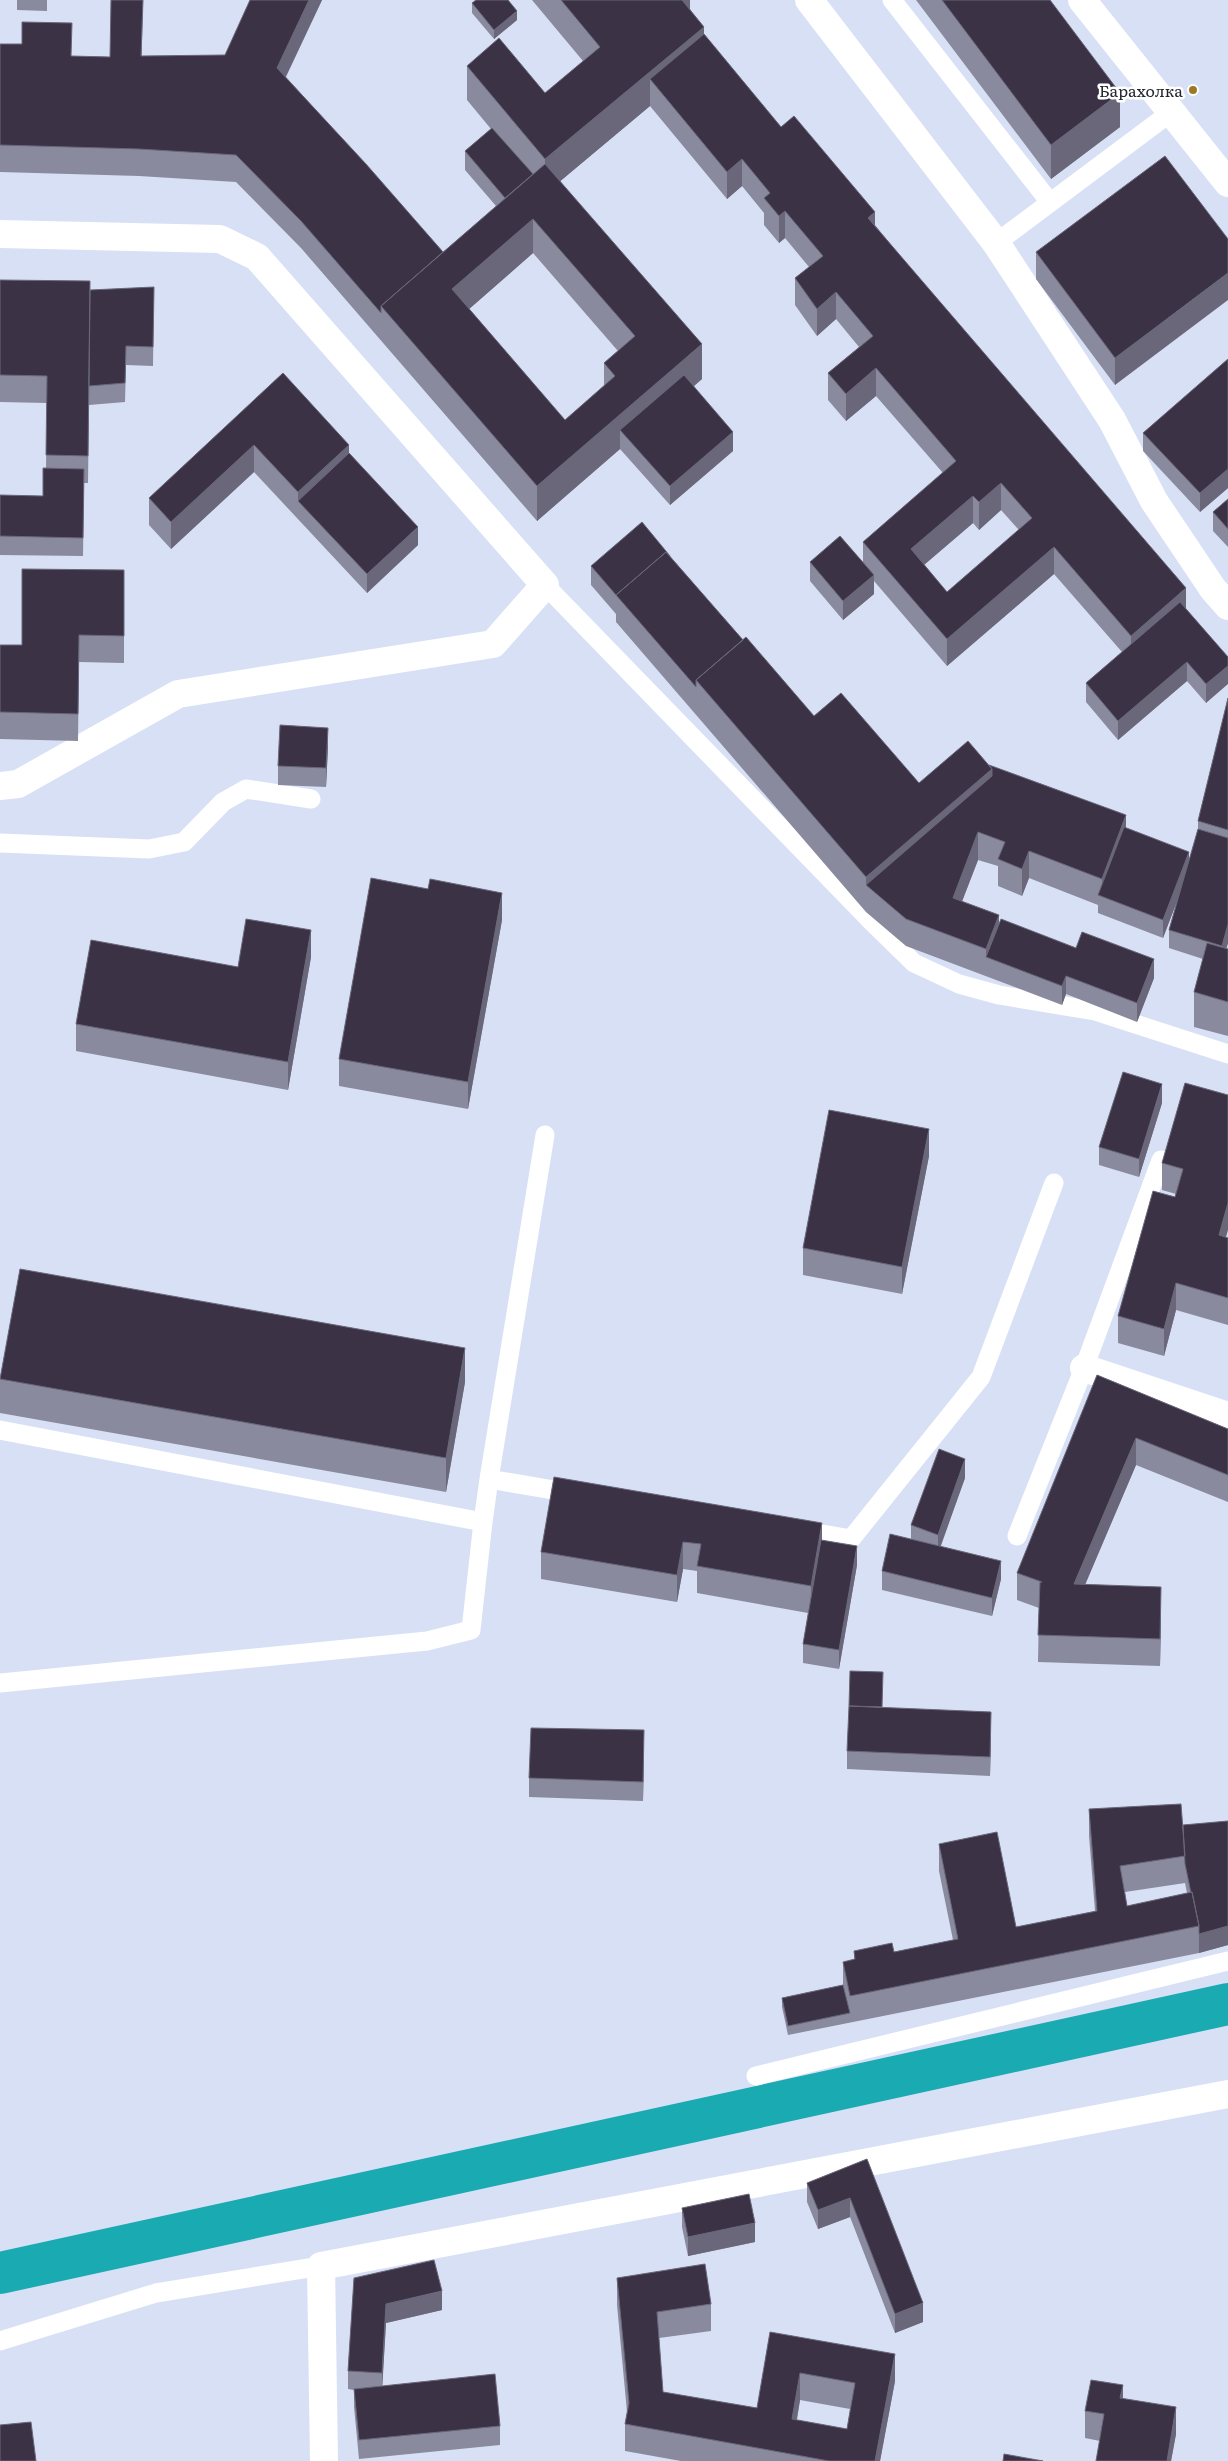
<svg xmlns="http://www.w3.org/2000/svg" width="1228" height="2461" font-family="Literata,serif">
	<style>
		.lines { fill: none; stroke-linecap: round; stroke-linejoin: round }
		.canal { stroke: #1aaab2; stroke-width: 42 }
		.service { stroke: #fff; stroke-width: 19 }
		.minor { stroke: #fff; stroke-width: 28 }
		.wall { fill: #8a8a9e; fill-rule: evenodd }
		.shaded-wall { fill: #6a677a }
		.building { fill: #3b3345; stroke: #6a677a; fill-rule: evenodd }
		.poi-dot { fill: #9c7a25; stroke: #fff; stroke-width: 2 }
		.labels { text-anchor: middle; dominant-baseline: central; stroke-width: 5; stroke-linejoin: round; paint-order: stroke }
		.poi-label { font-size: 16px; fill: #252730; stroke: #fff; text-anchor: end }
	</style>
	<rect width="100%" height="100%" fill="#d8e0f6"/>
	<g class="lines">
		<path class="canal" d="M 0,2273 L 1228,2004"/>
		<path class="service" d="M 892,0 L 1049,201
			M 996,243 L 1170,113
			M 545,585 L 870,920 L 914,963 L 959,984 L 999,995 L 1095,1011 L 1228,1054
			M 0,843 L 149,849 L 184,842 L 223,802 L 246,789 L 311,799
			M 0,1430 L 483,1522 L 489,1479 L 577,1494
			M 489,1479 L 545,1135
			M 799,1530 L 851,1539 L 981,1377 L 1054,1183
			M 1017,1536 L 1084,1368 L 1161,1160
			M 0,1683 L 427,1641 L 471,1630 L 483,1522
			M 756,2076 L 1228,1961
			M 0,2341 L 156,2293 L 321,2266"/>
		<path class="minor" d="M 809,0 L 996,243 L 1112,420 L 1154,501 L 1213,589 L 1228,606
			M 1082,0 L 1228,183
			M 0,234 L 220,239 L 257,257 L 545,585 L 493,644 L 178,694 L 18,784 L 0,786
			M 1084,1368 L 1228,1416
			M 324,2461 L 321,2266 L 1228,2094"/>
	</g>
	<path class="wall" d="M 17,0 L 47,0 L 47,11 L 17,10 Z
		M 250,0 L 322,0 L 286,77 L 443,252 L 496,206 L 465,170 L 465,151 L 491,129 L 467,100 L 467,66 L 545,93 L 583,61 L 532,0 L 690,0 L 690,9 L 704,34 L 781,127 L 875,225 L 1186,609 L 1228,657 L 1206,703 L 1187,681 L 1118,740 L 1086,702 L 1086,683 L 1122,652 L 1054,574 L 947,666 L 874,581 L 874,594 L 843,620 L 810,581 L 810,562 L 863,562 L 863,542 L 943,473 L 876,396 L 846,421 L 828,400 L 828,373 L 859,347 L 836,319 L 817,336 L 795,305 L 795,278 L 809,267 L 785,238 L 779,243 L 764,225 L 764,213 L 742,186 L 727,199 L 650,106 L 560,181 L 702,379 L 694,386 L 733,451 L 670,505 L 620,449 L 537,521 L 301,248 L 236,182 L 139,176 L 0,172 L 0,44 L 72,56 L 110,57 L 225,55 ZM 533,253 L 618,351 L 604,363 L 604,386 L 565,420 L 469,309 ZM 1001,510 L 1019,530 L 947,592 L 924,565 L 973,523 L 979,530 Z
		M 916,0 L 1050,0 L 1120,127 L 1051,179 Z
		M 472,3 L 517,20 L 494,39 L 472,13 Z
		M 1228,239 L 1115,385 L 1036,279 L 1036,252 Z
		M 0,280 L 90,291 L 154,287 L 153,366 L 126,365 L 125,402 L 89,405 L 89,402 L 88,483 L 84,483 L 83,556 L 0,555 L 0,496 L 43,496 L 46,468 L 47,403 L 0,402 Z
		M 1228,359 L 1228,488 L 1200,512 L 1143,451 L 1143,433 Z
		M 283,373 L 349,453 L 418,545 L 367,593 L 254,472 L 171,549 L 149,525 L 149,498 Z
		M 1228,499 L 1228,547 L 1213,531 L 1213,512 Z
		M 670,556 L 743,640 L 814,716 L 919,783 L 989,765 L 1126,828 L 1189,862 L 1198,829 L 1198,821 L 1228,698 L 1228,943 L 1226,948 L 1228,949 L 1228,1036 L 1194,1027 L 1194,992 L 1203,959 L 1169,948 L 1169,930 L 1177,901 L 1163,938 L 1098,913 L 1098,905 L 1029,878 L 1022,896 L 998,886 L 998,866 L 978,860 L 962,901 L 999,924 L 1154,978 L 1137,1022 L 1066,994 L 1062,1005 L 906,946 L 866,912 L 616,622 L 616,614 L 591,585 L 591,566 Z
		M 124,570 L 124,663 L 79,662 L 78,741 L 0,739 L 0,645 L 22,645 Z
		M 328,747 L 326,787 L 278,785 L 278,766 Z
		M 502,920 L 468,1109 L 339,1086 L 339,1059 Z
		M 311,957 L 288,1090 L 76,1051 L 76,1024 L 238,967 Z
		M 1185,1083 L 1226,1237 L 1228,1238 L 1228,1325 L 1176,1310 L 1164,1356 L 1118,1343 L 1118,1316 L 1175,1197 L 1176,1194 L 1162,1190 L 1162,1163 Z
		M 1162,1103 L 1139,1177 L 1099,1165 L 1099,1147 Z
		M 929,1156 L 902,1294 L 803,1275 L 803,1248 Z
		M 1097,1375 L 1228,1429 L 1228,1502 L 1136,1465 L 1085,1584 L 1161,1614 L 1160,1666 L 1038,1662 L 1039,1608 L 1017,1600 L 1017,1573 Z
		M 0,1379 L 465,1382 L 446,1492 L 0,1413 Z
		M 554,1477 L 822,1541 L 857,1565 L 839,1669 L 803,1663 L 803,1644 L 808,1613 L 697,1593 L 697,1571 L 683,1569 L 677,1602 L 541,1579 L 541,1552 Z
		M 965,1478 L 940,1546 L 1001,1579 L 992,1616 L 882,1590 L 882,1571 L 911,1539 L 911,1525 Z
		M 882,1707 L 991,1731 L 990,1776 L 847,1769 L 847,1751 Z
		M 644,1749 L 643,1801 L 529,1797 L 529,1778 Z
		M 1089,1809 L 1183,1825 L 1228,1821 L 1228,1945 L 1199,1953 L 788,2035 L 782,2007 L 782,1998 L 843,1985 L 843,1962 L 854,1960 L 854,1951 L 894,1952 L 953,1940 L 939,1871 L 939,1844 L 1016,1927 L 1095,1911 L 1089,1836 ZM 1185,1883 L 1187,1893 L 1127,1906 L 1125,1892 Z
		M 867,2159 L 923,2322 L 895,2333 L 850,2217 L 818,2229 L 807,2202 L 807,2183 Z
		M 682,2208 L 755,2242 L 688,2256 L 682,2227 Z
		M 354,2278 L 442,2310 L 386,2323 L 382,2386 L 500,2426 L 500,2445 L 359,2459 L 354,2407 L 354,2390 L 348,2389 L 348,2371 Z
		M 617,2278 L 711,2304 L 711,2331 L 659,2338 L 663,2392 L 757,2408 L 770,2332 L 895,2381 L 880,2461 L 681,2461 L 625,2451 L 625,2424 L 627,2412 L 617,2305 ZM 800,2400 L 850,2409 L 847,2429 L 797,2420 Z
		M 1123,2398 L 1176,2434 L 1171,2461 L 1096,2461 L 1100,2441 L 1085,2438 L 1085,2411 Z"/>
	<path class="shaded-wall" d="M 143,0 L 141,83 L 141,56 Z
		M 309,0 L 322,0 L 277,95 L 277,68 Z
		M 673,0 L 690,0 L 690,9 Z
		M 517,11 L 517,20 L 494,39 L 494,30 Z
		M 704,27 L 704,61 L 650,79 L 650,106 L 545,194 L 545,159 Z
		M 1120,93 L 1120,127 L 1051,179 L 1051,145 Z
		M 742,159 L 742,186 L 727,199 L 727,172 Z
		M 785,211 L 785,238 L 779,243 L 779,216 Z
		M 875,212 L 875,239 L 868,218 Z
		M 533,219 L 533,253 L 452,324 L 452,289 Z
		M 1228,273 L 1228,300 L 1115,385 L 1115,358 Z
		M 836,292 L 836,319 L 817,336 L 817,309 Z
		M 702,344 L 702,379 L 630,441 L 620,430 L 620,449 L 537,521 L 537,486 Z
		M 876,368 L 876,396 L 846,421 L 846,394 Z
		M 733,432 L 733,451 L 670,505 L 670,486 Z
		M 254,445 L 254,472 L 171,549 L 171,522 Z
		M 349,445 L 349,472 L 298,501 L 298,492 Z
		M 1228,469 L 1228,488 L 1200,512 L 1200,493 Z
		M 1001,483 L 1001,510 L 979,530 L 979,502 Z
		M 973,496 L 973,523 L 911,576 L 911,549 Z
		M 418,527 L 418,545 L 367,593 L 367,574 Z
		M 1054,547 L 1054,574 L 947,666 L 947,639 Z
		M 874,575 L 874,594 L 843,620 L 843,601 Z
		M 1186,588 L 1186,616 L 1131,663 L 1131,636 Z
		M 1187,662 L 1187,681 L 1118,740 L 1118,721 Z
		M 1228,666 L 1228,684 L 1206,703 L 1206,684 Z
		M 328,728 L 328,747 L 326,787 L 326,768 Z
		M 992,769 L 992,803 L 866,885 L 866,912 L 866,877 Z
		M 1126,815 L 1126,842 L 1102,896 L 1102,879 Z
		M 978,832 L 978,860 L 953,925 L 953,898 Z
		M 1029,851 L 1029,878 L 1022,896 L 1022,869 Z
		M 1189,852 L 1189,870 L 1163,938 L 1163,920 Z
		M 502,893 L 502,920 L 468,1109 L 468,1082 Z
		M 999,915 L 999,942 L 986,957 L 986,976 L 986,949 Z
		M 1228,924 L 1228,943 L 1222,964 L 1222,946 Z
		M 311,930 L 311,957 L 288,1090 L 288,1062 Z
		M 1154,959 L 1154,978 L 1137,1022 L 1137,1003 Z
		M 1066,976 L 1066,994 L 1062,1005 L 1062,986 Z
		M 1162,1084 L 1162,1103 L 1139,1177 L 1139,1159 Z
		M 929,1129 L 929,1156 L 902,1294 L 902,1267 Z
		M 1228,1203 L 1228,1230 L 1219,1262 L 1219,1235 Z
		M 1176,1283 L 1176,1310 L 1164,1356 L 1164,1329 Z
		M 465,1348 L 465,1382 L 446,1492 L 446,1458 Z
		M 1136,1438 L 1136,1465 L 1074,1611 L 1074,1584 Z
		M 965,1459 L 965,1478 L 938,1554 L 938,1535 Z
		M 822,1523 L 822,1550 L 811,1613 L 811,1586 Z
		M 683,1542 L 683,1569 L 677,1602 L 677,1575 Z
		M 857,1546 L 857,1565 L 839,1669 L 839,1650 Z
		M 1001,1561 L 1001,1579 L 992,1616 L 992,1598 Z
		M 1161,1587 L 1161,1614 L 1160,1666 L 1160,1639 Z
		M 991,1712 L 991,1731 L 990,1776 L 990,1757 Z
		M 644,1730 L 644,1749 L 643,1801 L 643,1782 Z
		M 1228,1926 L 1228,1945 L 1199,1953 L 1199,1934 Z
		M 850,2198 L 850,2217 L 818,2229 L 818,2210 Z
		M 755,2223 L 755,2242 L 688,2256 L 688,2237 Z
		M 442,2291 L 442,2310 L 386,2323 L 382,2392 L 382,2373 L 386,2304 Z
		M 923,2303 L 923,2322 L 895,2333 L 895,2314 Z
		M 895,2354 L 895,2381 L 880,2461 L 875,2461 Z
		M 800,2373 L 800,2400 L 792,2446 L 792,2419 Z
		M 1123,2385 L 1123,2412 L 1120,2398 Z
		M 1176,2407 L 1176,2434 L 1171,2461 L 1167,2461 Z"/>
	<path class="building" d="M 111,0 L 143,0 L 141,56 L 225,55 L 250,0 L 309,0 L 277,68 L 366,164 L 443,252 L 381,306 L 381,313 L 301,221 L 236,155 L 139,149 L 0,145 L 0,44 L 22,44 L 22,22 L 72,23 L 71,56 L 110,57 Z
		M 476,0 L 508,0 L 517,11 L 494,30 L 472,3 Z
		M 561,0 L 682,0 L 704,27 L 545,159 L 467,66 L 499,38 L 545,93 L 600,47 Z
		M 942,0 L 1050,0 L 1120,93 L 1051,145 Z
		M 704,34 L 781,127 L 794,116 L 875,212 L 868,218 L 1186,588 L 1131,636 L 1054,547 L 947,639 L 863,542 L 956,461 L 876,368 L 846,394 L 828,373 L 873,336 L 836,292 L 817,309 L 795,278 L 823,256 L 785,211 L 779,216 L 764,198 L 770,193 L 742,159 L 727,172 L 650,79 ZM 1001,483 L 1032,518 L 947,592 L 911,549 L 973,496 L 979,502 Z
		M 492,128 L 533,174 L 505,198 L 465,151 Z
		M 1165,156 L 1228,239 L 1228,273 L 1115,358 L 1036,252 Z
		M 545,164 L 702,344 L 537,486 L 381,306 ZM 533,219 L 635,336 L 604,363 L 615,376 L 565,420 L 452,289 Z
		M 0,280 L 90,281 L 88,456 L 46,455 L 47,376 L 0,375 Z
		M 154,287 L 153,347 L 126,346 L 125,383 L 89,386 L 90,290 Z
		M 1228,359 L 1228,469 L 1200,493 L 1143,433 Z
		M 283,373 L 349,445 L 298,492 L 254,445 L 171,522 L 149,498 Z
		M 684,375 L 733,432 L 670,486 L 620,430 Z
		M 349,453 L 418,527 L 367,574 L 298,501 Z
		M 43,468 L 84,469 L 83,538 L 0,536 L 0,495 L 43,496 Z
		M 1228,499 L 1228,529 L 1213,512 Z
		M 642,522 L 670,556 L 666,552 L 616,595 L 591,566 Z
		M 840,536 L 874,575 L 843,601 L 810,562 Z
		M 666,552 L 743,640 L 696,680 L 696,687 L 616,595 Z
		M 22,569 L 124,570 L 124,636 L 79,635 L 78,714 L 0,712 L 0,645 L 22,645 Z
		M 1180,602 L 1228,657 L 1228,666 L 1206,684 L 1187,662 L 1118,721 L 1086,683 Z
		M 746,637 L 814,716 L 841,693 L 919,783 L 968,741 L 992,769 L 866,877 L 696,680 Z
		M 1228,698 L 1228,830 L 1198,821 Z
		M 280,725 L 328,728 L 326,768 L 278,766 Z
		M 989,765 L 1126,815 L 1102,879 L 1029,851 L 1022,869 L 998,859 L 1005,842 L 978,832 L 953,898 L 999,915 L 986,949 L 906,919 L 866,885 L 992,776 L 992,769 Z
		M 1124,827 L 1189,852 L 1163,920 L 1098,895 Z
		M 1198,829 L 1228,838 L 1228,924 L 1222,946 L 1169,930 Z
		M 371,878 L 428,889 L 430,879 L 502,893 L 468,1082 L 339,1059 Z
		M 246,919 L 311,930 L 288,1062 L 76,1024 L 91,940 L 238,967 Z
		M 1001,919 L 1076,948 L 1082,932 L 1154,959 L 1137,1003 L 1066,976 L 1062,986 L 986,957 Z
		M 1207,943 L 1228,949 L 1228,1002 L 1194,992 Z
		M 1123,1072 L 1162,1084 L 1139,1159 L 1099,1147 Z
		M 1185,1083 L 1228,1095 L 1228,1203 L 1219,1235 L 1228,1238 L 1228,1298 L 1176,1283 L 1164,1329 L 1118,1316 L 1153,1191 L 1175,1197 L 1183,1169 L 1162,1163 Z
		M 829,1110 L 929,1129 L 902,1267 L 803,1248 Z
		M 20,1269 L 465,1348 L 446,1458 L 0,1379 Z
		M 1097,1375 L 1228,1429 L 1228,1475 L 1136,1438 L 1074,1584 L 1161,1587 L 1160,1639 L 1038,1635 L 1040,1582 L 1042,1582 L 1017,1573 Z
		M 939,1449 L 965,1459 L 938,1535 L 911,1525 Z
		M 554,1477 L 822,1523 L 811,1586 L 697,1566 L 701,1544 L 683,1542 L 677,1575 L 541,1552 Z
		M 890,1534 L 1001,1561 L 992,1598 L 882,1571 Z
		M 821,1540 L 857,1546 L 839,1650 L 803,1644 Z
		M 850,1671 L 883,1672 L 882,1707 L 849,1706 Z
		M 849,1706 L 991,1712 L 990,1757 L 847,1751 Z
		M 531,1728 L 644,1730 L 643,1782 L 529,1778 Z
		M 1181,1804 L 1185,1856 L 1120,1866 L 1127,1906 L 1192,1892 L 1199,1926 L 850,1996 L 843,1962 L 855,1959 L 854,1951 L 892,1943 L 894,1952 L 958,1939 L 939,1844 L 997,1832 L 1016,1927 L 1097,1911 L 1089,1809 Z
		M 1228,1821 L 1228,1926 L 1199,1934 L 1199,1926 L 1192,1892 L 1191,1893 L 1185,1864 L 1183,1825 Z
		M 843,1985 L 850,2013 L 788,2026 L 782,1998 Z
		M 867,2159 L 923,2303 L 895,2314 L 850,2198 L 818,2210 L 807,2183 Z
		M 749,2194 L 755,2223 L 688,2237 L 682,2208 Z
		M 434,2260 L 442,2291 L 386,2304 L 382,2373 L 348,2371 L 354,2278 Z
		M 705,2264 L 711,2304 L 657,2312 L 663,2392 L 757,2408 L 770,2332 L 895,2354 L 875,2461 L 829,2461 L 625,2424 L 629,2403 L 617,2278 ZM 800,2373 L 855,2383 L 847,2429 L 792,2419 Z
		M 495,2374 L 500,2426 L 359,2440 L 354,2389 Z
		M 1091,2380 L 1123,2385 L 1120,2398 L 1176,2407 L 1167,2461 L 1096,2461 L 1104,2414 L 1085,2411 Z
		M 31,2422 L 36,2461 L 0,2461 L 0,2425 Z
		M 1004,2454 L 1043,2461 L 1003,2461 Z"/>
	<circle class="poi-dot" cx="1193" cy="90" r="5"/>
	<g class="labels">
		<g class="poi-label">
			<text x="1183" y="90">Барахолка</text>
		</g>
	</g>
</svg>
